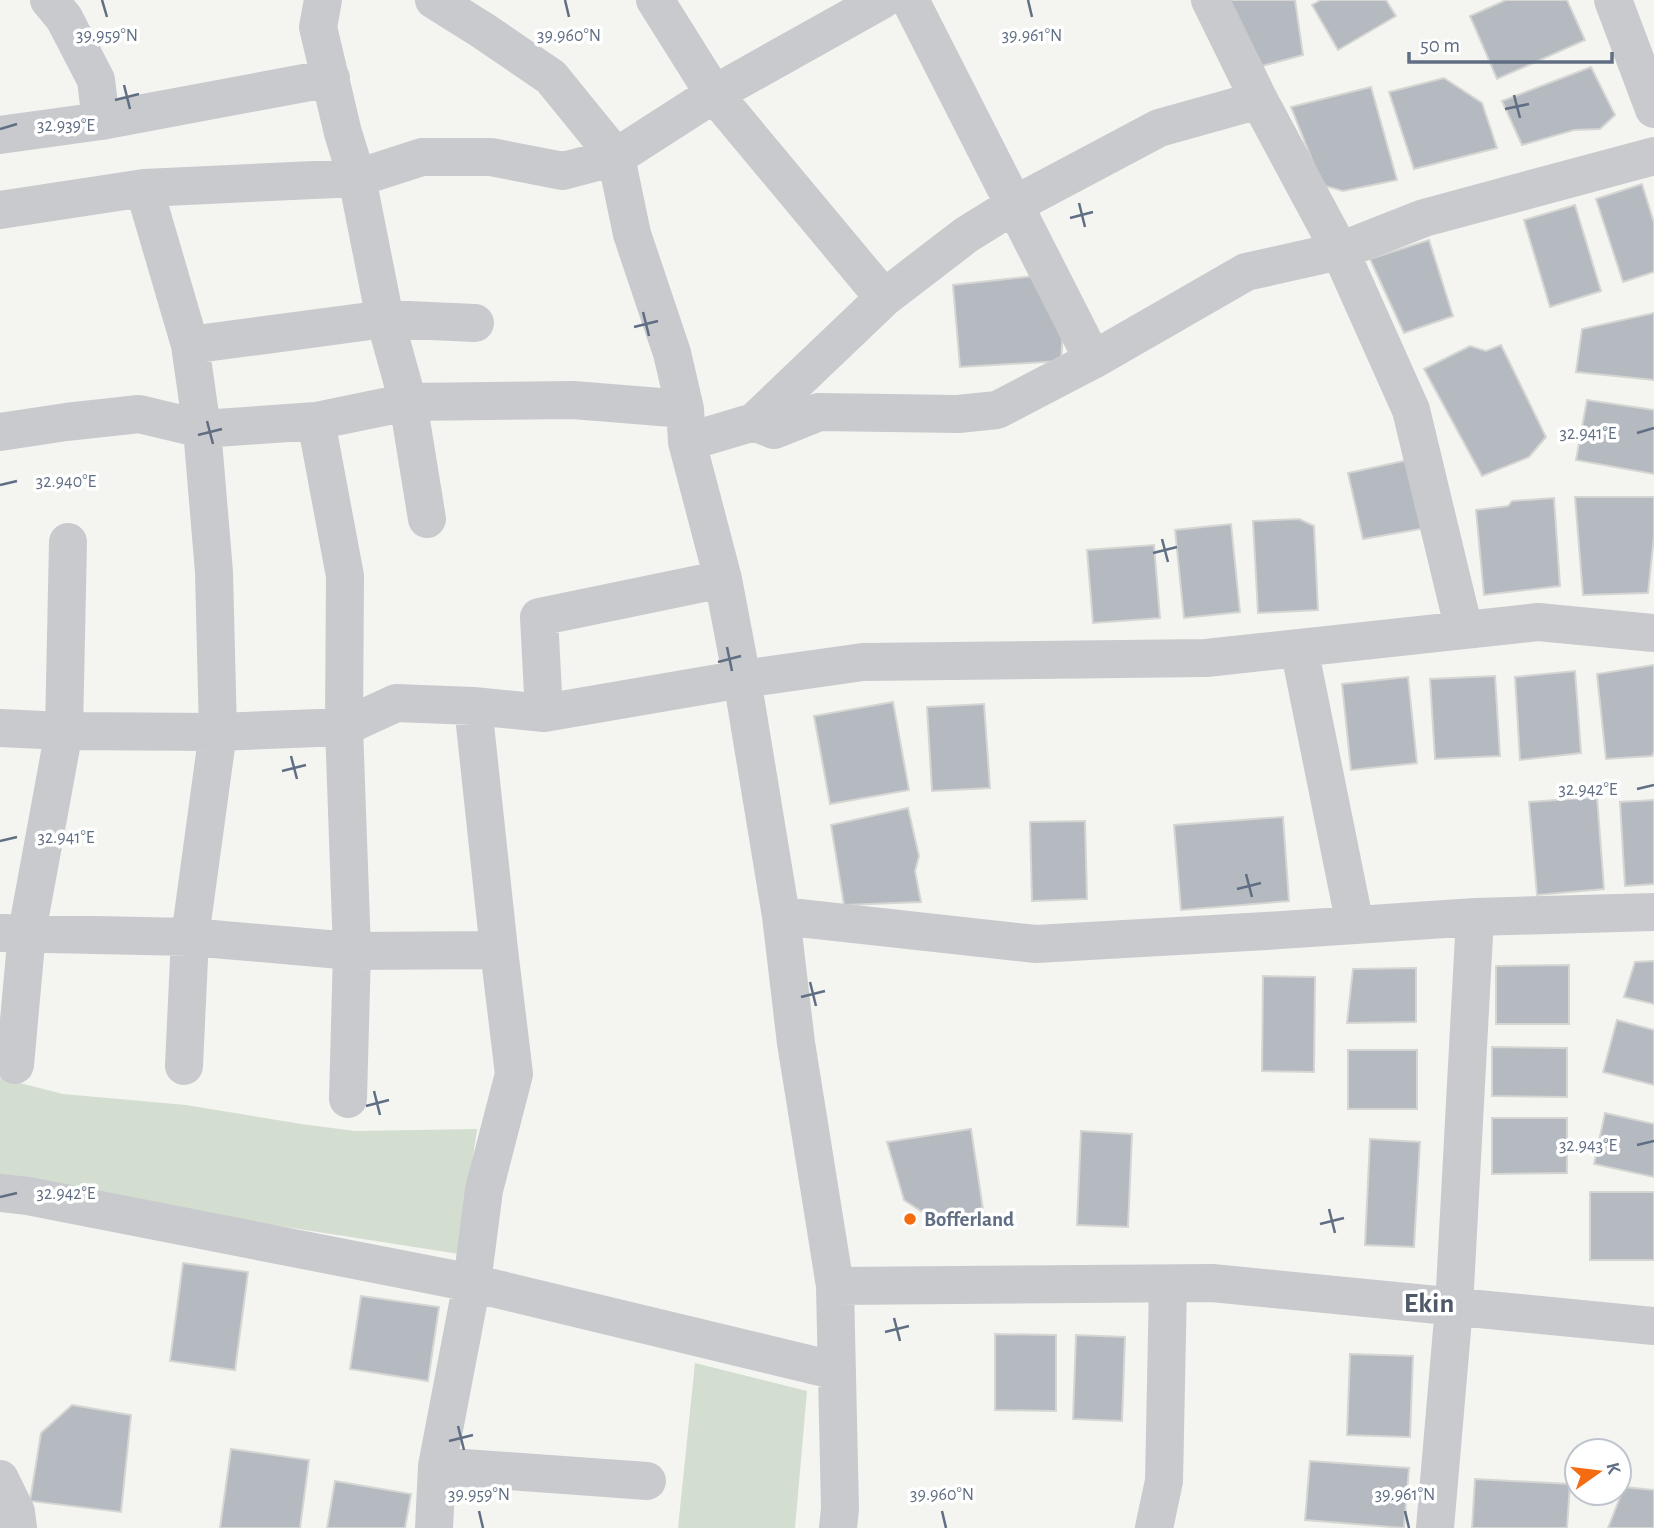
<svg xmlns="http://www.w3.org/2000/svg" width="1654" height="1528" font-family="'Alegreya Sans',sans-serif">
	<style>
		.green { fill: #d3ddd0 }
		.building { fill: #b5bac0; stroke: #d5d6d3; stroke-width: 2 }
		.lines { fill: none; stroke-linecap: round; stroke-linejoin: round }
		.minor { stroke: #c8cace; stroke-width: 38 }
		.ticks { fill: none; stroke: #606e84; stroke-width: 2.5 }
		.poi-dot { fill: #f46b10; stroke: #fff; stroke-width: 2.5 }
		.labels { text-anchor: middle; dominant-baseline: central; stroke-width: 7; stroke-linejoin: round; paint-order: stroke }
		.poi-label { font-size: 21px; font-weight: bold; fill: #606e84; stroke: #fff; text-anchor: start }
		.district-label { font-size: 28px; font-weight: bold; fill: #4f5968; stroke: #fff }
		.ticks-label { font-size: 18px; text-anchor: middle; fill: #606e84; stroke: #fff; stroke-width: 7; stroke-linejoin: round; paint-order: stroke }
	</style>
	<rect width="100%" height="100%" fill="#f4f5f0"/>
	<path class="green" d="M 0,1078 L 63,1094 L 186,1105 L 301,1124 L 355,1131 L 477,1129 L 459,1254 L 138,1204 L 0,1178 Z
		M 695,1363 L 807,1391 L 795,1528 L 678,1528 Z"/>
	<path class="building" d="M 1227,0 L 1295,0 L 1303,55 L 1262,66 Z
		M 1321,0 L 1386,0 L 1396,16 L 1338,50 L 1312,5 Z
		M 1506,0 L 1567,0 L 1585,40 L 1497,79 L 1470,16 Z
		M 1591,67 L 1615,115 L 1600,129 L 1574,130 L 1522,145 L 1502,101 Z
		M 1444,78 L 1482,103 L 1497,148 L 1414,169 L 1389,92 Z
		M 1371,87 L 1397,180 L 1343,191 L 1322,185 L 1291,107 Z
		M 1642,184 L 1654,223 L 1654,272 L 1623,282 L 1596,199 Z
		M 1575,205 L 1601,291 L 1550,307 L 1524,220 Z
		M 1429,240 L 1453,316 L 1404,333 L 1370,259 Z
		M 1034,276 L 1063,330 L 1061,361 L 960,367 L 953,285 Z
		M 1654,313 L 1654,380 L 1576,372 L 1582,329 Z
		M 1501,345 L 1546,437 L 1529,457 L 1482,476 L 1424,369 L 1470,346 L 1486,351 Z
		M 1587,400 L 1654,410 L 1654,474 L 1576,460 Z
		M 1413,459 L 1426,528 L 1363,539 L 1348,473 Z
		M 1575,497 L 1654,497 L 1654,536 L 1648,593 L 1583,595 Z
		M 1554,498 L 1560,586 L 1484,595 L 1476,510 L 1508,506 L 1512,501 Z
		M 1299,519 L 1314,526 L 1318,610 L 1258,613 L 1253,521 Z
		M 1231,524 L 1240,612 L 1184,618 L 1175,530 Z
		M 1154,545 L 1160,618 L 1093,623 L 1087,550 Z
		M 1654,665 L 1654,752 L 1652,756 L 1606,759 L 1597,674 Z
		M 1575,671 L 1581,753 L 1520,760 L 1515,677 Z
		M 1495,676 L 1500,756 L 1435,759 L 1430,679 Z
		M 1408,677 L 1417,763 L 1351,770 L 1342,684 Z
		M 893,702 L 909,790 L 830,804 L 814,716 Z
		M 984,704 L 990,788 L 932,791 L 927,707 Z
		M 1597,797 L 1604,889 L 1537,895 L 1529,802 Z
		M 1654,800 L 1654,884 L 1625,886 L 1620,802 Z
		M 908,808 L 919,856 L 915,871 L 921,902 L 844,905 L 831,825 Z
		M 1283,817 L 1289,901 L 1181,910 L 1174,825 Z
		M 1085,821 L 1087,899 L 1032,901 L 1030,822 Z
		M 1654,961 L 1654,1004 L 1624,997 L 1635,962 Z
		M 1569,965 L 1569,1024 L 1496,1024 L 1496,966 Z
		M 1416,968 L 1416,1022 L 1347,1023 L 1353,969 Z
		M 1263,976 L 1315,977 L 1314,1072 L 1262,1071 Z
		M 1617,1020 L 1654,1030 L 1654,1085 L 1603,1072 Z
		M 1492,1047 L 1567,1048 L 1567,1097 L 1492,1096 Z
		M 1348,1050 L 1417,1050 L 1417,1109 L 1348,1109 Z
		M 1605,1113 L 1654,1124 L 1654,1177 L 1594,1164 Z
		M 1492,1118 L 1567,1118 L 1567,1173 L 1492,1174 Z
		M 971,1129 L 984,1216 L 936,1221 L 904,1200 L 887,1142 Z
		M 1081,1131 L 1132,1134 L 1128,1227 L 1077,1225 Z
		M 1370,1139 L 1420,1142 L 1414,1247 L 1365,1245 Z
		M 1590,1192 L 1654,1192 L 1654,1260 L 1590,1260 Z
		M 183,1263 L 248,1272 L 235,1370 L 170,1361 Z
		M 361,1296 L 439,1307 L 428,1381 L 350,1369 Z
		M 995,1334 L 1056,1335 L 1056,1411 L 995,1410 Z
		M 1076,1335 L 1125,1337 L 1122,1421 L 1073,1419 Z
		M 1350,1354 L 1413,1356 L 1410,1437 L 1347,1435 Z
		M 72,1405 L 131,1415 L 121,1512 L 30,1501 L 41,1433 Z
		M 231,1449 L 309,1460 L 300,1528 L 220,1528 Z
		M 1310,1461 L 1409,1468 L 1404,1528 L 1305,1520 Z
		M 1475,1479 L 1570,1484 L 1567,1528 L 1472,1528 Z
		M 335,1481 L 411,1494 L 405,1528 L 327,1528 Z
		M 1624,1487 L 1654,1490 L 1654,1528 L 1608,1528 Z"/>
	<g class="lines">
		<path class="minor" d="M 49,0 L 64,18 L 96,80 L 101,121
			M 323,0 L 318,27 L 343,133 L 357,178 L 385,319 L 408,402 L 427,519
			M 434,0 L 482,30 L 551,77 L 616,157 L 632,234 L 672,353 L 685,409 L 687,442 L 723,579 L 742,679 L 781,916 L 796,1043 L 835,1286 L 840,1509 L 838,1528
			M 655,0 L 714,94 L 884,298
			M 910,0 L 1093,360
			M 1210,0 L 1259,100 L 1340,251 L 1411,410 L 1464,630
			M 1613,0 L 1654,109
			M 0,135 L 101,121 L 331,78
			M 144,188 L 190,345 L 202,429 L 214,572 L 218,732 L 190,937 L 184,1066
			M 0,210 L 144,188 L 357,178 L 422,157 L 491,157 L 563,171 L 616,157 L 714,94 L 882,0
			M 190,345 L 385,319 L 475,323
			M 316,421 L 345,576 L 344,727 L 352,951 L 348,1099
			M 754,422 L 774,430 L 819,412 L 958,414 L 997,410 L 1093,360 L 1246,272 L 1340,251 L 1424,218 L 1654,156
			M 0,432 L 66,422 L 139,414 L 202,429 L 316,421 L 408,402 L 573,400 L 685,409
			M 687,442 L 754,422 L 884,298 L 966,235 L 1014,205 L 1159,128 L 1259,100
			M 1299,648 L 1355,925
			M 544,713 L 539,617 L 723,579
			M 0,728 L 64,731 L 218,732 L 344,727 L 396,703 L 473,706 L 544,713 L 742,679 L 863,662 L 1206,658 L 1538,622 L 1654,633
			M 781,916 L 1036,944 L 1266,931 L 1475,917 L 1654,912
			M 0,933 L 190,937 L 352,951 L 499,950 L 473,706
			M 15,1065 L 27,932 L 64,731 L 68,542
			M 0,1193 L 28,1196 L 472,1283 L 837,1371
			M 835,1286 L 1212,1283 L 1654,1326
			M 437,1466 L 647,1481
			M 0,1479 L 16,1512 L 18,1528
			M 434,1528 L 437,1466 L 472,1283 L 484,1190 L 514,1074 L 499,950
			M 1154,1528 L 1164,1481 L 1168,1284
			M 1435,1528 L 1454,1307 L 1475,917"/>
	</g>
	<path class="ticks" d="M 102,0 L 107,17M 565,0 L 569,17M 1028,0 L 1032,17M 124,85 L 130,109M 1514,95 L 1520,118M 115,100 L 139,94M 1505,109 L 1529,104M 0,129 L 17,124M 1079,203 L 1085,227M 1070,218 L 1093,212M 643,312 L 649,336M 634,327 L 658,321M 207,421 L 213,444M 1637,433 L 1654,428M 198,435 L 222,429M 0,485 L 17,481M 1162,539 L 1168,562M 1153,553 L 1177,547M 727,647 L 732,671M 718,662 L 741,656M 291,756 L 297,779M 282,771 L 306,765M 1637,789 L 1654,785M 0,841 L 17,837M 1246,874 L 1252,897M 1237,889 L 1261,883M 810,982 L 816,1006M 801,997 L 825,991M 374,1091 L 380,1115M 366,1106 L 389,1100M 1637,1145 L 1654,1141M 0,1197 L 17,1193M 1329,1209 L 1335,1233M 1320,1224 L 1344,1218M 894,1318 L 900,1341M 885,1332 L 909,1326M 458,1426 L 464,1450M 449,1441 L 473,1435M 479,1511 L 483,1528M 942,1511 L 946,1528M 1405,1511 L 1409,1528"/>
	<circle class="poi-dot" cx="910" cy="1219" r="7"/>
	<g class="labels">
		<g class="poi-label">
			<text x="924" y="1219">Bofferland</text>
		</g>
		<g class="district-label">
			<text x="1429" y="1304">Ekin</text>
		</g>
	</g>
	<g class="ticks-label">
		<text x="107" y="41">39.959°N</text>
		<text x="569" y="41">39.960°N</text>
		<text x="1032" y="41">39.961°N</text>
		<text x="66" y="131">32.939°E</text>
		<text x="1588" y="439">32.941°E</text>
		<text x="66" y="487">32.940°E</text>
		<text x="1588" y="795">32.942°E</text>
		<text x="66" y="843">32.941°E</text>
		<text x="1588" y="1151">32.943°E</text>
		<text x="66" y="1199">32.942°E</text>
		<text x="479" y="1500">39.959°N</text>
		<text x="942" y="1500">39.960°N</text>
		<text x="1405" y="1500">39.961°N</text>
	</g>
	<g transform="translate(1598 1472) rotate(76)"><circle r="33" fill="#ffffff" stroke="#bfc5ce" stroke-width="2"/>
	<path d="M0-5L12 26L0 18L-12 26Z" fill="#f46b10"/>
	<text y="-10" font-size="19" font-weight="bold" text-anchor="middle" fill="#606e84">K</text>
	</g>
	<path d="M1409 52v10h203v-10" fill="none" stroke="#606e84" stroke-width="3.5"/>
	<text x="1420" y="52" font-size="21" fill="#606e84" stroke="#ffffff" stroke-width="5" paint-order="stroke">50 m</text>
</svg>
